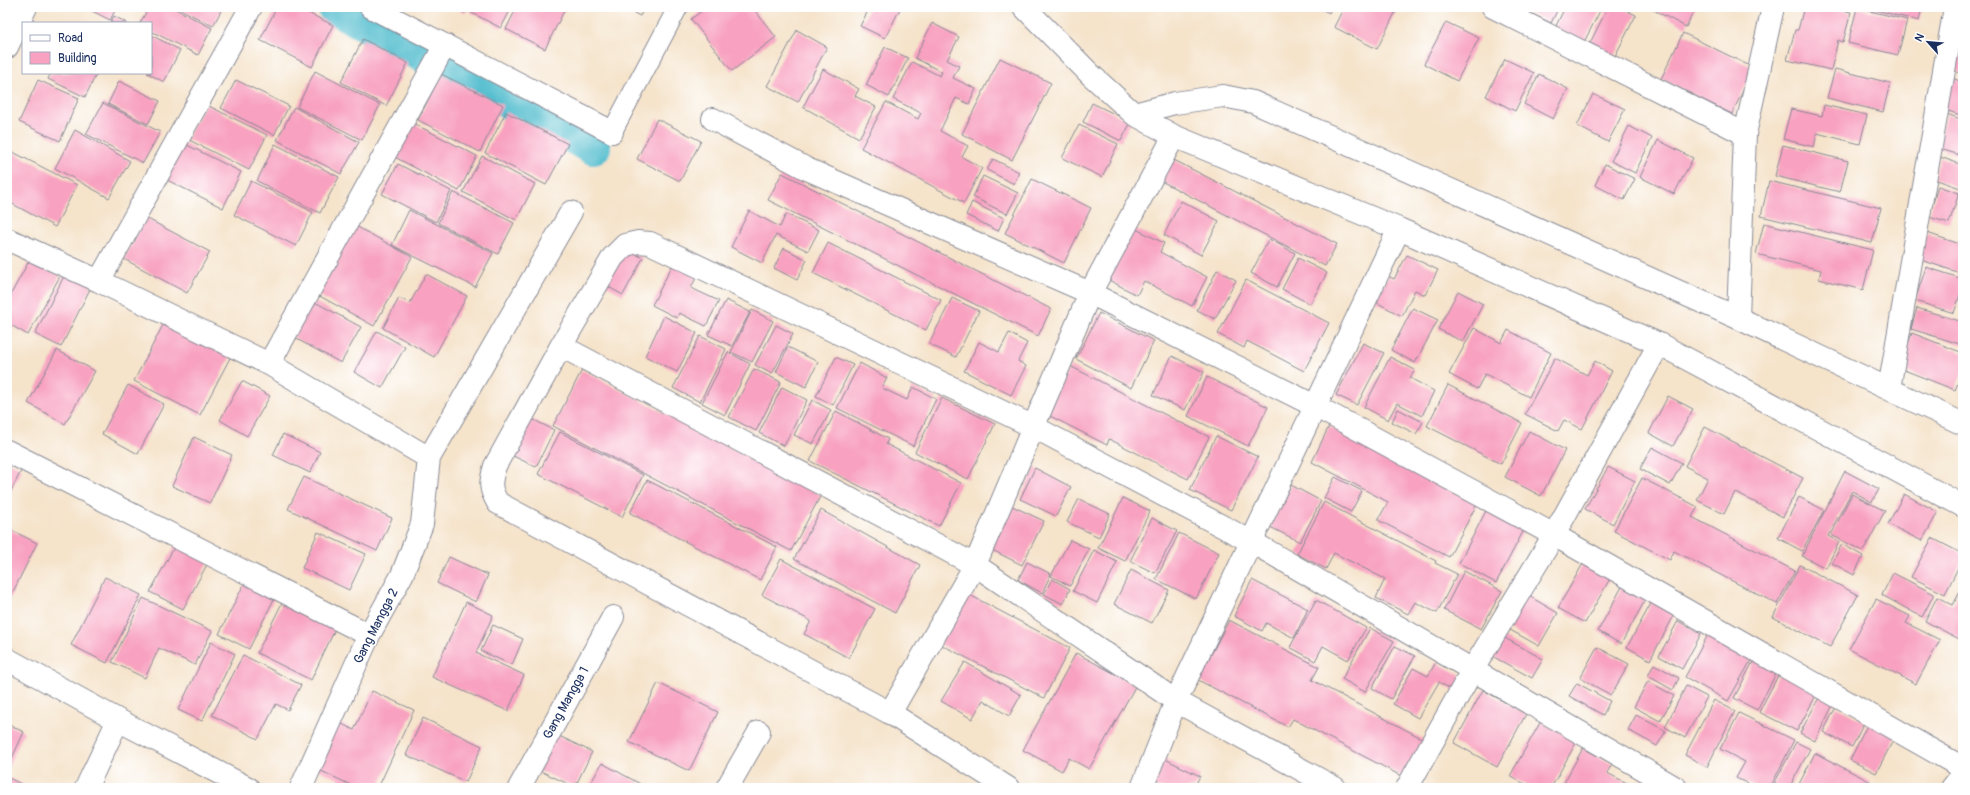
<svg xmlns="http://www.w3.org/2000/svg" width="1970" height="795" font-family="Pangolin,sans-serif">
	<style>
		.lines { fill: none; stroke-linecap: round; stroke-linejoin: round }
		.canal { stroke: #54becf; stroke-width: 36 }
		.building { fill: #f8a1c0 }
		.service-casing { stroke: #888994; stroke-width: 21 }
		.minor-casing { stroke: #888994; stroke-width: 24 }
		.service { stroke: #fff; stroke-width: 19 }
		.minor { stroke: #fff; stroke-width: 22 }
		.labels { text-anchor: middle; dominant-baseline: central; stroke-width: 3.5; stroke-linejoin: round; paint-order: stroke }
		.street-label { font-size: 13px; fill: #1b2f5e; stroke: #fff }
	</style>
	<rect width="100%" height="100%" fill="#fff"/>
	<filter id="ink" filterUnits="userSpaceOnUse"><feTurbulence type="fractalNoise" baseFrequency=".025" numOctaves="2"/><feDisplacementMap in="SourceGraphic" scale="8" xChannelSelector="R" yChannelSelector="G"/><feConvolveMatrix kernelMatrix="1 2 1 2 8 2 1 2 1" color-interpolation-filters="sRGB"/></filter>
	<filter id="wash" filterUnits="userSpaceOnUse"><feTurbulence type="fractalNoise" baseFrequency=".012" numOctaves="4" result="noise"/><feDisplacementMap in="SourceGraphic" scale="16" xChannelSelector="R" yChannelSelector="G"/><feGaussianBlur stdDeviation="0.9" result="paint"/><feColorMatrix in="noise" values="0 0 0 0 0 0 0 0 0 0 0 0 0 0 0 0 0 1.4 0 .05"/><feComposite in="paint" operator="in"/></filter>
	<g filter="url(#wash)">
		<rect width="100%" height="100%" fill="#f5e3ca"/>
		<g class="lines">
			<path class="canal" d="M 335,7 L 593,147"/>
		</g>
		<g id="blocks">
			<path class="building" d="M 84,7 L 117,7 L 110,20 Z
				M 149,7 L 172,7 L 212,28 L 198,55 L 151,31 L 151,23 L 140,23 Z
				M 176,7 L 223,7 L 213,26 Z
				M 277,7 L 296,7 L 333,25 L 312,67 L 260,40 Z
				M 453,7 L 469,7 L 465,13 Z
				M 472,7 L 512,7 L 501,28 L 470,12 Z
				M 517,7 L 566,7 L 545,49 L 506,29 Z
				M 622,7 L 645,7 L 640,16 Z
				M 707,7 L 752,7 L 776,37 L 732,71 L 691,19 Z
				M 870,7 L 901,7 L 885,38 L 860,26 Z
				M 1317,7 L 1332,7 L 1329,13 Z
				M 1344,7 L 1398,7 L 1377,49 L 1334,27 Z
				M 1528,7 L 1559,7 L 1551,23 L 1526,11 Z
				M 1565,7 L 1602,7 L 1584,42 L 1555,28 Z
				M 1608,7 L 1619,7 L 1636,15 L 1615,56 L 1590,43 Z
				M 1648,7 L 1696,7 L 1686,27 Z
				M 1804,7 L 1830,7 L 1851,12 L 1843,42 L 1838,40 L 1831,70 L 1787,60 L 1795,30 L 1798,30 Z
				M 1864,7 L 1922,7 L 1919,21 Z
				M 1857,8 L 1907,20 L 1898,55 L 1848,43 Z
				M 114,16 L 127,23 L 110,23 Z
				M 1446,22 L 1479,38 L 1457,81 L 1424,64 Z
				M 932,23 L 959,37 L 947,60 L 959,66 L 953,78 L 976,89 L 969,104 L 956,98 L 940,131 L 968,146 L 962,157 L 982,168 L 964,203 L 861,148 L 886,102 L 918,119 L 921,113 L 893,99 L 912,62 L 940,76 L 942,72 L 915,58 Z
				M 797,30 L 827,47 L 798,102 L 767,86 Z
				M 1683,33 L 1754,68 L 1732,114 L 1661,79 Z
				M 151,35 L 180,50 L 164,82 L 147,73 L 151,73 Z
				M 363,39 L 408,63 L 386,106 L 341,82 Z
				M 1956,43 L 1963,45 L 1963,74 L 1948,69 Z
				M 885,47 L 908,58 L 889,97 L 866,85 Z
				M 1000,58 L 1051,83 L 1012,160 L 962,134 Z
				M 1505,59 L 1534,73 L 1515,111 L 1486,96 Z
				M 823,69 L 859,89 L 855,96 L 876,107 L 859,138 L 803,107 Z
				M 1835,69 L 1890,83 L 1883,112 L 1827,98 Z
				M 315,71 L 380,105 L 362,140 L 297,107 Z
				M 51,73 L 97,73 L 85,97 L 48,79 Z
				M 441,74 L 503,105 L 480,152 L 418,120 Z
				M 1539,74 L 1568,89 L 1553,119 L 1524,104 Z
				M 1952,78 L 1963,82 L 1963,116 L 1942,109 Z
				M 38,80 L 79,98 L 60,141 L 19,122 Z
				M 236,80 L 289,106 L 274,135 L 221,108 Z
				M 119,81 L 160,101 L 148,124 L 108,104 Z
				M 1593,94 L 1625,109 L 1608,142 L 1577,126 Z
				M 103,103 L 160,132 L 143,163 L 86,134 Z
				M 1092,103 L 1131,122 L 1121,141 L 1083,122 Z
				M 205,104 L 267,135 L 249,170 L 187,139 Z
				M 1824,105 L 1867,115 L 1860,144 L 1817,133 L 1814,147 L 1783,139 L 1791,109 L 1822,116 Z
				M 294,107 L 359,142 L 341,174 L 277,140 Z
				M 506,112 L 568,144 L 546,185 L 485,153 Z
				M 1947,114 L 1963,120 L 1963,156 L 1937,148 Z
				M 657,119 L 701,141 L 680,181 L 637,159 Z
				M 407,120 L 477,156 L 459,191 L 389,154 Z
				M 1079,125 L 1118,144 L 1102,177 L 1062,158 Z
				M 1629,126 L 1652,138 L 1635,173 L 1611,161 Z
				M 75,130 L 130,161 L 109,198 L 55,168 Z
				M 1658,140 L 1693,158 L 1674,194 L 1640,177 Z
				M 179,141 L 241,172 L 223,208 L 161,177 Z
				M 275,144 L 339,177 L 320,213 L 257,181 Z
				M 1783,145 L 1848,161 L 1840,192 L 1775,176 Z
				M 7,149 L 77,185 L 55,227 L 7,201 Z
				M 482,156 L 535,184 L 516,220 L 463,192 Z
				M 1940,157 L 1963,165 L 1963,189 L 1934,179 Z
				M 993,159 L 1019,172 L 1014,184 L 987,170 Z
				M 1172,159 L 1337,244 L 1325,266 L 1161,181 Z
				M 398,164 L 451,191 L 436,222 L 382,194 Z
				M 1605,164 L 1635,179 L 1624,200 L 1595,185 Z
				M 782,173 L 1051,309 L 1038,336 L 768,200 Z
				M 983,176 L 1018,193 L 1007,214 L 973,197 Z
				M 1032,179 L 1091,208 L 1064,263 L 1005,233 Z
				M 251,181 L 313,212 L 296,246 L 234,215 Z
				M 1769,181 L 1881,208 L 1872,243 L 1761,216 Z
				M 1938,186 L 1959,193 L 1949,223 L 1929,217 Z
				M 453,192 L 514,223 L 498,254 L 438,223 Z
				M 1181,201 L 1219,221 L 1201,255 L 1164,235 Z
				M 972,202 L 1004,218 L 998,231 L 966,215 Z
				M 409,210 L 493,253 L 475,287 L 392,245 Z
				M 749,211 L 780,227 L 786,214 L 819,230 L 808,251 L 776,235 L 762,263 L 731,247 Z
				M 146,218 L 210,252 L 187,293 L 124,259 Z
				M 1764,223 L 1873,250 L 1863,290 L 1819,279 L 1821,270 L 1756,254 Z
				M 354,225 L 412,257 L 374,326 L 316,294 Z
				M 1132,227 L 1164,243 L 1160,252 L 1207,277 L 1192,306 L 1144,281 L 1137,295 L 1105,278 Z
				M 1927,233 L 1963,245 L 1963,274 L 1918,259 Z
				M 1269,239 L 1295,253 L 1277,287 L 1251,273 Z
				M 828,243 L 941,300 L 926,330 L 813,273 Z
				M 625,248 L 643,258 L 623,295 L 605,285 Z
				M 784,248 L 807,260 L 797,280 L 774,268 Z
				M 1407,255 L 1438,270 L 1425,295 L 1415,290 L 1402,316 L 1374,301 L 1388,276 L 1394,279 Z
				M 1298,258 L 1327,273 L 1310,304 L 1282,289 Z
				M 30,259 L 60,276 L 28,335 L 7,323 L 7,292 L 11,294 Z
				M 674,262 L 698,274 L 691,288 L 719,301 L 706,326 L 679,313 L 677,318 L 652,305 Z
				M 1926,267 L 1963,279 L 1963,286 L 1954,313 L 1915,301 Z
				M 1217,270 L 1236,280 L 1215,319 L 1197,310 Z
				M 66,272 L 92,285 L 61,347 L 35,334 Z
				M 426,274 L 467,296 L 434,357 L 383,328 L 399,298 L 410,303 Z
				M 1246,280 L 1329,323 L 1304,371 L 1247,341 L 1244,348 L 1218,334 Z
				M 1458,291 L 1483,304 L 1463,342 L 1438,329 Z
				M 952,298 L 979,311 L 956,357 L 929,344 Z
				M 726,300 L 750,312 L 732,346 L 708,335 Z
				M 313,301 L 361,327 L 341,363 L 293,337 Z
				M 1413,308 L 1438,320 L 1415,363 L 1391,350 Z
				M 1917,308 L 1963,322 L 1963,345 L 1911,329 Z
				M 752,310 L 773,321 L 752,362 L 731,352 Z
				M 1099,313 L 1154,341 L 1131,388 L 1076,359 Z
				M 664,316 L 697,333 L 677,372 L 645,356 Z
				M 165,321 L 231,356 L 200,415 L 134,381 Z
				M 776,325 L 793,334 L 772,374 L 755,365 Z
				M 1474,328 L 1501,343 L 1508,330 L 1551,353 L 1529,397 L 1485,374 L 1477,389 L 1449,374 Z
				M 377,331 L 405,347 L 382,388 L 354,372 Z
				M 1009,333 L 1027,343 L 1018,361 L 1026,366 L 1011,395 L 964,371 L 979,342 L 999,352 Z
				M 1912,333 L 1963,353 L 1963,371 L 1955,390 L 1899,368 Z
				M 700,336 L 726,349 L 700,402 L 673,388 Z
				M 1363,343 L 1384,353 L 1357,405 L 1336,395 Z
				M 788,347 L 818,362 L 806,387 L 776,372 Z
				M 57,350 L 95,371 L 65,424 L 28,403 Z
				M 728,352 L 750,364 L 725,415 L 702,403 Z
				M 1172,356 L 1204,372 L 1185,410 L 1153,395 Z
				M 836,357 L 853,365 L 833,405 L 816,396 Z
				M 1390,357 L 1415,370 L 1410,378 L 1434,391 L 1422,416 L 1397,403 L 1388,420 L 1364,407 Z
				M 1555,358 L 1587,375 L 1595,361 L 1612,371 L 1582,429 L 1564,420 L 1558,431 L 1525,414 Z
				M 860,363 L 887,378 L 882,388 L 907,400 L 913,387 L 936,399 L 913,446 L 837,408 Z
				M 1070,366 L 1209,437 L 1188,479 L 1109,439 L 1107,445 L 1046,414 Z
				M 754,369 L 781,382 L 756,431 L 729,417 Z
				M 582,370 L 821,495 L 791,551 L 553,426 Z
				M 1207,377 L 1268,407 L 1248,446 L 1188,416 Z
				M 242,381 L 270,396 L 247,436 L 220,420 Z
				M 128,385 L 164,404 L 138,454 L 102,434 Z
				M 1448,385 L 1522,423 L 1501,464 L 1427,426 Z
				M 782,387 L 807,400 L 784,446 L 759,433 Z
				M 1668,396 L 1693,409 L 1673,446 L 1649,433 Z
				M 942,398 L 995,424 L 968,479 L 915,452 Z
				M 812,400 L 831,410 L 813,444 L 794,435 Z
				M 1398,409 L 1423,422 L 1416,434 L 1392,422 Z
				M 836,411 L 888,439 L 886,444 L 961,483 L 939,526 L 810,461 Z
				M 526,416 L 554,430 L 536,467 L 507,453 Z
				M 1329,426 L 1477,504 L 1449,557 L 1378,520 L 1388,502 L 1312,462 Z
				M 1705,427 L 1803,478 L 1783,517 L 1735,492 L 1724,514 L 1697,500 L 1708,478 L 1685,466 Z
				M 1529,431 L 1565,450 L 1541,496 L 1505,477 Z
				M 560,432 L 643,475 L 622,517 L 538,474 Z
				M 283,434 L 320,452 L 310,473 L 273,455 Z
				M 1216,436 L 1258,457 L 1231,510 L 1190,490 Z
				M 194,437 L 232,455 L 210,503 L 172,486 Z
				M 1652,447 L 1682,463 L 1670,485 L 1640,469 Z
				M 7,461 L 22,469 L 7,499 Z
				M 1608,467 L 1635,481 L 1613,524 L 1585,509 Z
				M 1035,468 L 1071,487 L 1056,516 L 1020,499 Z
				M 1845,471 L 1879,489 L 1872,502 L 1852,491 L 1828,536 L 1839,542 L 1826,568 L 1802,556 Z
				M 304,477 L 392,518 L 377,551 L 288,509 Z
				M 1335,477 L 1362,491 L 1351,512 L 1324,498 Z
				M 1642,478 L 1698,507 L 1692,517 L 1795,571 L 1777,604 L 1674,551 L 1670,560 L 1614,531 Z
				M 647,480 L 777,547 L 760,580 L 630,513 Z
				M 1291,485 L 1321,501 L 1300,542 L 1270,527 Z
				M 1852,494 L 1885,511 L 1863,551 L 1831,535 Z
				M 1904,494 L 1938,512 L 1922,541 L 1888,524 Z
				M 1799,497 L 1824,510 L 1802,551 L 1778,538 Z
				M 1123,498 L 1150,511 L 1125,561 L 1098,548 Z
				M 1079,499 L 1110,514 L 1099,537 L 1067,522 Z
				M 1324,502 L 1436,561 L 1435,563 L 1457,574 L 1437,613 L 1415,602 L 1408,614 L 1376,598 L 1385,579 L 1334,553 L 1326,569 L 1297,554 Z
				M 1010,505 L 1044,521 L 1022,565 L 988,548 Z
				M 1488,507 L 1526,526 L 1496,583 L 1459,563 Z
				M 821,510 L 920,565 L 895,613 L 794,559 Z
				M 1152,518 L 1177,531 L 1155,573 L 1130,561 Z
				M 7,528 L 37,543 L 9,600 L 7,599 Z
				M 318,532 L 366,554 L 349,590 L 302,568 Z
				M 1179,533 L 1219,553 L 1196,599 L 1156,579 Z
				M 1932,538 L 1963,554 L 1963,558 L 1945,594 L 1911,577 Z
				M 178,540 L 211,557 L 183,609 L 150,592 Z
				M 1070,540 L 1089,549 L 1070,586 L 1051,576 Z
				M 1842,544 L 1863,556 L 1854,575 L 1832,563 Z
				M 1094,550 L 1117,562 L 1097,603 L 1073,591 Z
				M 449,557 L 488,575 L 476,602 L 437,583 Z
				M 781,559 L 875,609 L 849,658 L 804,634 L 811,621 L 762,595 Z
				M 1585,560 L 1612,575 L 1585,623 L 1558,608 Z
				M 1027,562 L 1051,574 L 1042,593 L 1018,580 Z
				M 1800,565 L 1858,595 L 1830,647 L 1773,617 Z
				M 1131,570 L 1169,590 L 1152,623 L 1114,604 Z
				M 1464,571 L 1502,591 L 1481,629 L 1444,610 Z
				M 1893,573 L 1934,594 L 1922,617 L 1882,595 Z
				M 105,577 L 141,595 L 107,663 L 71,645 Z
				M 247,578 L 277,593 L 249,649 L 219,634 Z
				M 1052,579 L 1070,589 L 1063,604 L 1044,594 Z
				M 1252,580 L 1308,609 L 1294,638 L 1266,623 L 1262,631 L 1234,616 Z
				M 1625,581 L 1648,595 L 1621,644 L 1598,631 Z
				M 1963,586 L 1963,636 L 1961,640 L 1925,621 L 1937,597 L 1953,605 Z
				M 1522,592 L 1558,613 L 1539,646 L 1503,626 Z
				M 966,593 L 1070,648 L 1044,698 L 940,644 Z
				M 143,598 L 212,631 L 195,665 L 159,648 L 145,678 L 112,662 Z
				M 1654,598 L 1677,610 L 1650,660 L 1627,647 Z
				M 284,599 L 337,625 L 311,680 L 257,653 Z
				M 1876,599 L 1910,616 L 1906,623 L 1940,640 L 1916,684 L 1849,649 Z
				M 1316,600 L 1366,628 L 1348,660 L 1323,646 L 1315,661 L 1290,647 Z
				M 466,602 L 493,615 L 476,653 L 524,675 L 508,711 L 432,677 Z
				M 1229,620 L 1319,667 L 1312,680 L 1425,740 L 1405,778 L 1293,719 L 1288,727 L 1198,680 Z
				M 1678,621 L 1701,634 L 1682,669 L 1659,656 Z
				M 493,625 L 523,639 L 512,665 L 481,651 Z
				M 1370,628 L 1394,641 L 1365,692 L 1342,679 Z
				M 1709,633 L 1753,657 L 1728,701 L 1685,677 Z
				M 1503,637 L 1543,659 L 1532,678 L 1492,656 Z
				M 211,642 L 235,654 L 202,721 L 178,710 Z
				M 1395,646 L 1415,656 L 1391,699 L 1372,688 Z
				M 1597,647 L 1629,664 L 1611,695 L 1580,678 Z
				M 1076,653 L 1136,685 L 1089,769 L 1069,758 L 1062,771 L 1023,750 Z
				M 1757,654 L 1780,666 L 1757,710 L 1734,698 Z
				M 243,655 L 301,685 L 288,710 L 276,704 L 258,739 L 212,715 Z
				M 965,662 L 1021,695 L 1009,716 L 983,700 L 972,719 L 941,701 Z
				M 1436,662 L 1465,678 L 1457,693 L 1439,682 L 1418,718 L 1393,704 L 1413,668 L 1428,676 Z
				M 1654,664 L 1679,678 L 1673,690 L 1648,676 Z
				M 1781,670 L 1819,690 L 1797,731 L 1759,712 Z
				M 1648,681 L 1674,696 L 1660,721 L 1634,707 Z
				M 658,683 L 718,712 L 689,771 L 629,742 Z
				M 1577,683 L 1610,701 L 1603,715 L 1569,696 Z
				M 1686,686 L 1707,697 L 1685,738 L 1665,727 Z
				M 1483,690 L 1526,714 L 1497,767 L 1454,743 Z
				M 372,691 L 414,710 L 378,788 L 357,788 L 315,768 L 336,721 L 354,730 Z
				M 1821,694 L 1835,701 L 1815,741 L 1800,733 Z
				M 1714,700 L 1735,711 L 1707,767 L 1685,755 Z
				M 1836,707 L 1865,721 L 1852,747 L 1823,732 Z
				M 1739,713 L 1794,740 L 1770,788 L 1757,788 L 1736,778 L 1745,762 L 1720,749 Z
				M 1636,715 L 1666,731 L 1657,746 L 1628,730 Z
				M 423,718 L 482,746 L 466,782 L 406,755 Z
				M 1870,719 L 1897,733 L 1876,773 L 1850,760 Z
				M 1541,721 L 1577,741 L 1551,788 L 1532,788 L 1510,776 Z
				M 7,724 L 24,732 L 7,769 Z
				M 553,733 L 592,752 L 575,787 L 536,769 Z
				M 1796,742 L 1810,749 L 1789,788 L 1778,788 L 1773,786 Z
				M 1583,748 L 1612,764 L 1607,773 L 1633,786 L 1632,788 L 1561,788 Z
				M 1815,753 L 1871,782 L 1868,788 L 1797,788 Z
				M 1161,757 L 1200,776 L 1194,788 L 1146,788 Z
				M 602,763 L 644,786 L 643,788 L 588,788 Z
				M 7,777 L 29,788 L 7,788 Z
				M 1644,777 L 1664,788 L 1638,788 Z"/>
		</g>
	</g>
	<g filter="url(#ink)">
		<use href="#blocks" fill-opacity="0" stroke="#888994" stroke-width="1"/>
		<g class="lines">
			<defs>
				<path id="service" d="M 612,132 L 678,7"/>
				<path id="minor" d="M 371,7 L 612,132
					M 1024,7 L 1091,75 L 1134,114 L 1174,136 L 1399,229 L 1659,344 L 1963,506
					M 1493,7 L 1745,134
					M 7,47 L 26,7
					M 1134,114 L 1175,103 L 1223,96 L 1253,102 L 1738,318 L 1963,424
					M 713,119 L 807,169 L 1090,293 L 1315,406 L 1554,535 L 1963,768
					M 7,239 L 99,281 L 269,364 L 429,458
					M 99,281 L 251,7
					M 1738,318 L 1745,134 L 1773,7
					M 561,346 L 975,565 L 1176,701 L 1335,788
					M 269,364 L 445,45
					M 1889,389 L 1955,7
					M 7,451 L 369,635
					M 7,659 L 118,720 L 248,788
					M 890,713 L 975,565 L 1090,293 L 1174,136
					M 86,788 L 118,720
					M 301,788 L 369,635 L 402,575 L 422,524 L 429,458 L 571,212
					M 519,788 L 613,617
					M 727,788 L 759,732
					M 1008,788 L 890,713 L 498,503 C 489,488 490,483 495,466 L 561,346 L 613,257 L 625,245 L 638,242 L 650,243 L 1034,427 L 1252,542 L 1676,788
					M 1142,788 L 1176,701 L 1399,229
					M 1407,788 L 1473,669 L 1554,535 L 1659,344
					M 1952,788 L 1963,774"/>
			</defs>
			<use href="#service" class="service-casing"/>
			<use href="#minor" class="minor-casing"/>
			<use href="#service" class="service"/>
			<use href="#minor" class="minor"/>
		</g>
	</g>
	<g class="labels">
		<g class="street-label">
			<text transform="translate(376 626) rotate(-63)">Gang Mangga 2</text>
			<text transform="translate(566 703) rotate(-61)">Gang Mangga 1</text>
		</g>
	</g>
	<rect width="1970" height="795" fill="none" stroke="#fff" stroke-width="24"/>
	<rect x="22" y="22" width="130" height="52" fill="#ffffff" stroke="#a4acbf"/>
	<rect x="30" y="35" width="20" height="6" fill="#ffffff" stroke="#a4acbf"/>
	<text x="58" y="42" font-size="12" fill="#1b2f5e">Road</text>
	<rect x="30" y="52" width="20" height="12" fill="#f8a1c0" stroke="#a4acbf"/>
	<text x="58" y="62" font-size="12" fill="#1b2f5e">Building</text>
	<g transform="translate(1928 42) rotate(297)" stroke="#ffffff" stroke-width="3" paint-order="stroke">
	<path d="M0-3L7 15L0 10L-7 15Z" fill="#1b2f5e"/>
	<text y="-6" font-size="11" font-weight="bold" text-anchor="middle" fill="#1b2f5e">N</text>
	</g>
</svg>
